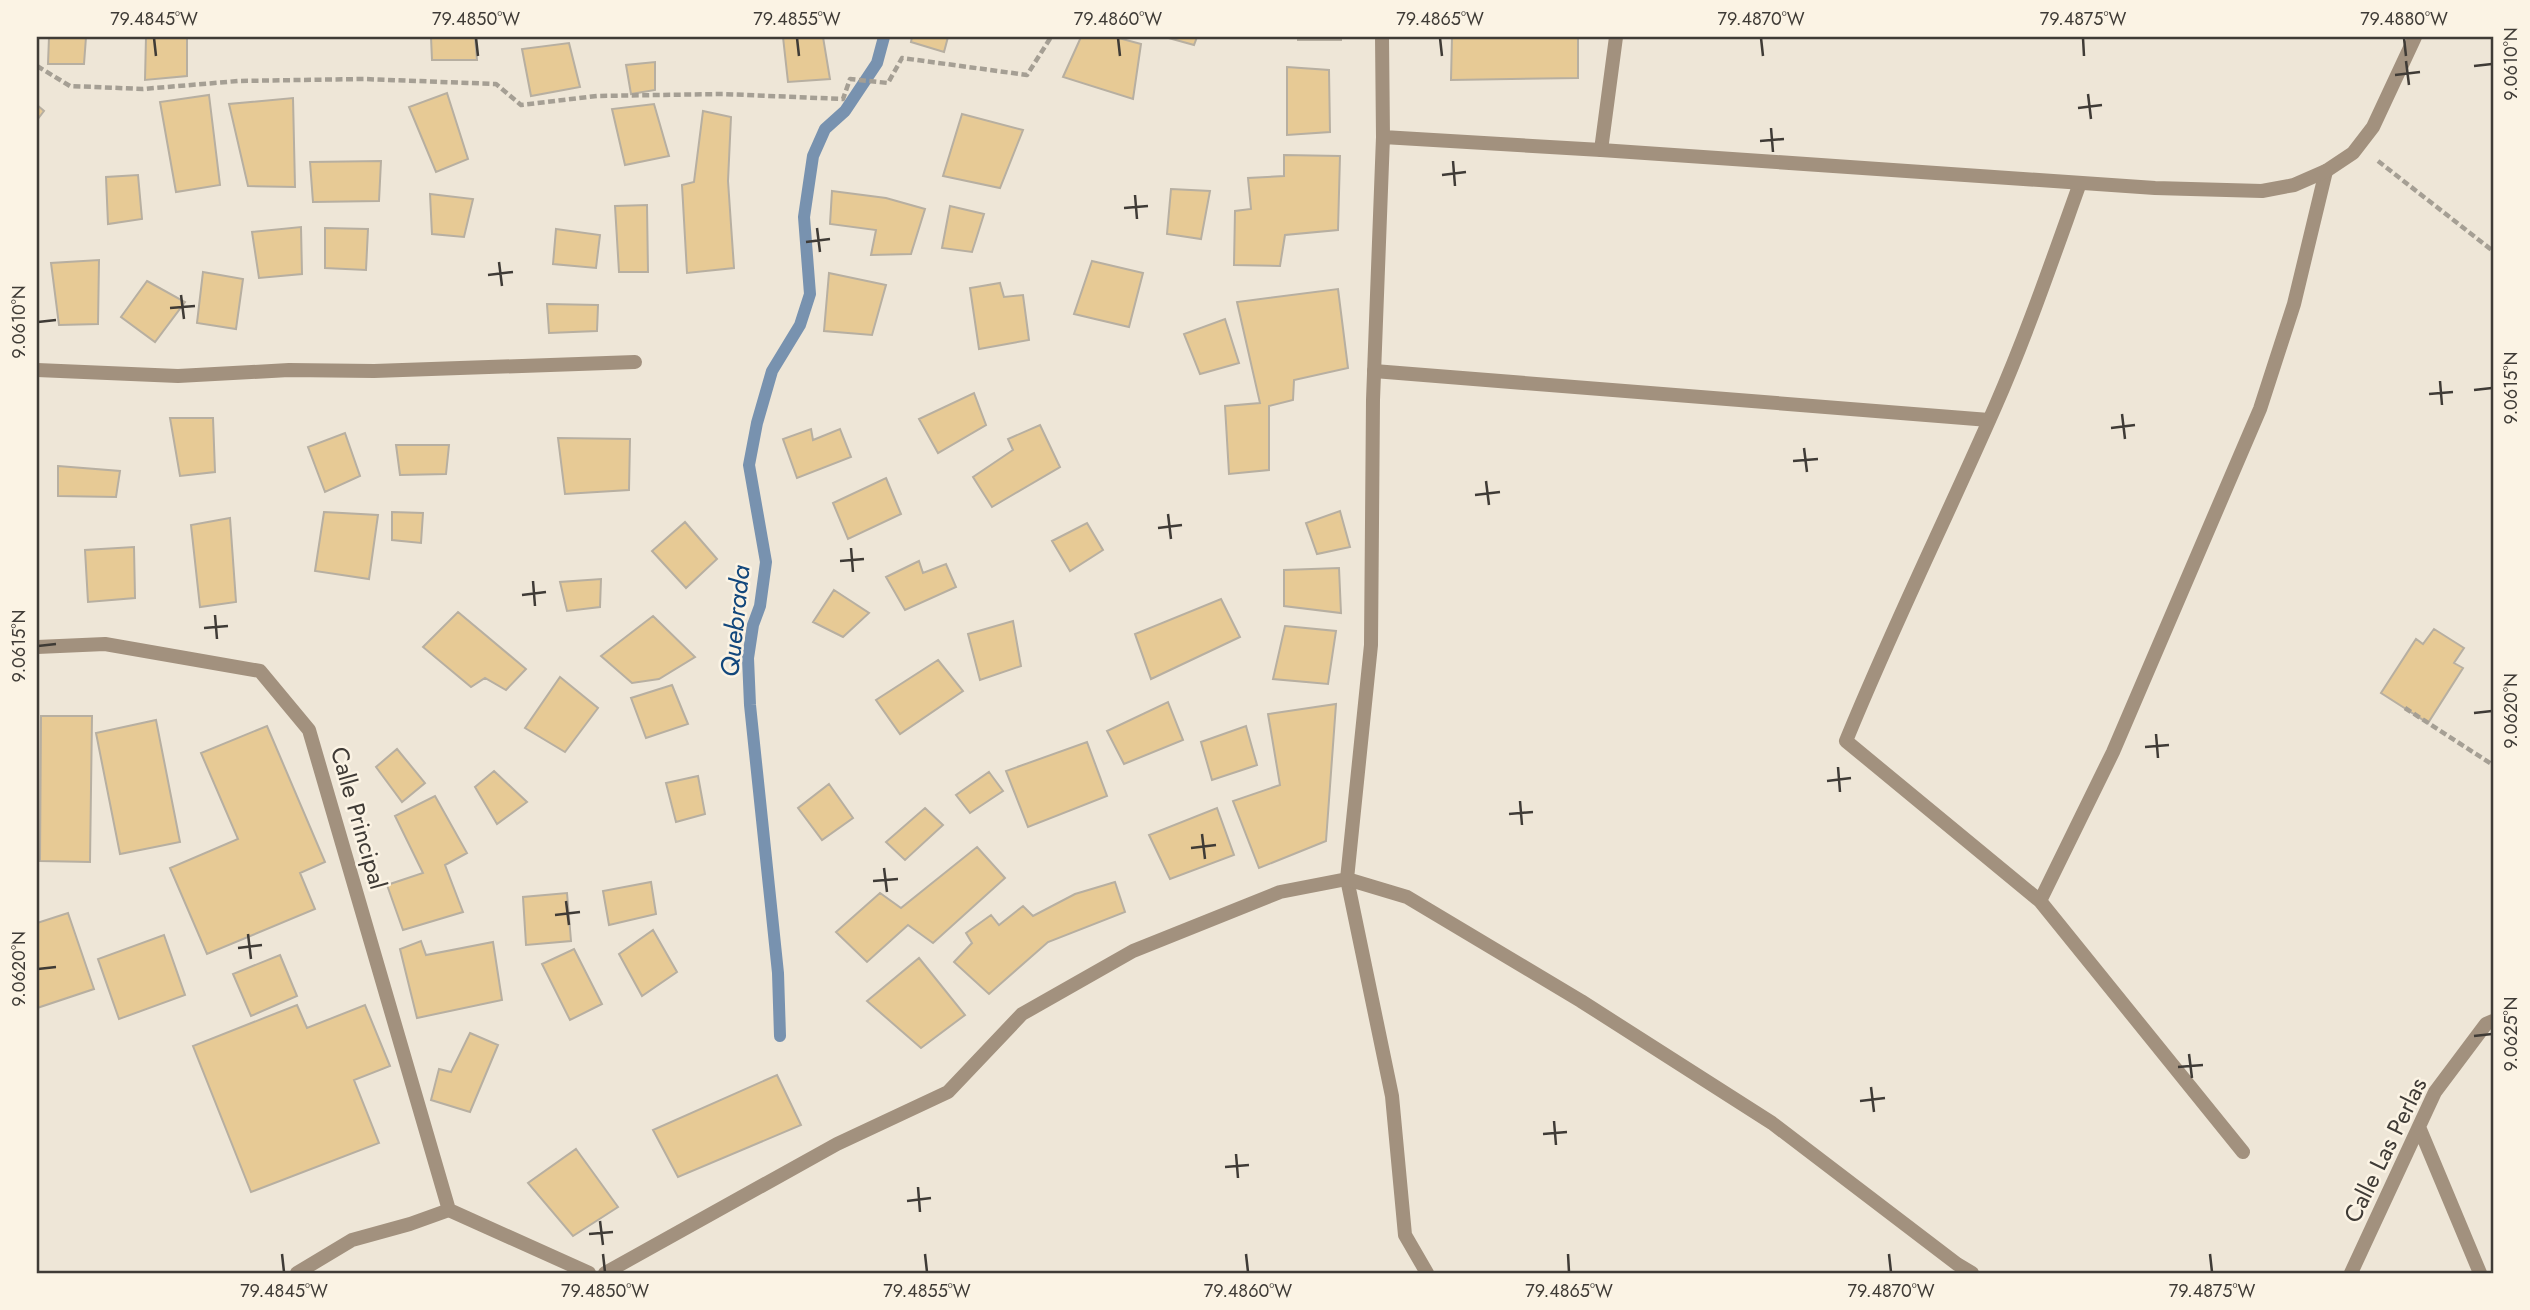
<svg xmlns="http://www.w3.org/2000/svg" width="2530" height="1310" font-family="Jost,sans-serif">
	<style>
		.lines { fill: none; stroke-linecap: round; stroke-linejoin: round }
		.stream { stroke: #7892af; stroke-width: 12 }
		.building { fill: #e7ca95; stroke: #b7afa1; stroke-width: 2 }
		.path { stroke: #a59f94; stroke-width: 4.5; stroke-dasharray: 7 3.5; stroke-linecap: butt }
		.service { stroke: #a2917e; stroke-width: 14 }
		.minor { stroke: #a2917e; stroke-width: 14 }
		.ticks { fill: none; stroke: #3f3b36; stroke-width: 2.5 }
		.labels { text-anchor: middle; dominant-baseline: central; stroke-width: 5; stroke-linejoin: round; paint-order: stroke }
		.street-label { font-size: 24px; fill: #3f3b36; stroke: #fbf3e4 }
		.water-label { font-size: 26px; font-style: italic; fill: #12477c; stroke: #fbf3e4 }
		.neatline { fill: none; stroke: #3f3b36; stroke-width: 2.5 }
		.ticks-label { font-size: 18px; text-anchor: middle; fill: #3f3b36 }
	</style>
	<rect width="100%" height="100%" fill="#eee6d7"/>
	<g class="lines">
		<path class="stream" d="M 780,1036 L 778,973 L 750,705 L 748,658 L 753,625 L 760,606 L 766,562 L 749,465 L 757,423 L 772,371 L 800,325 L 810,294 L 804,217 L 813,156 L 825,129 L 845,111 L 877,63 L 884,37"/>
	</g>
	<path class="building" d="M 49,37 L 86,37 L 84,64 L 48,64 Z
		M 146,37 L 187,37 L 187,76 L 145,80 Z
		M 431,37 L 475,37 L 477,60 L 432,60 Z
		M 783,37 L 823,37 L 830,79 L 788,82 Z
		M 912,37 L 948,37 L 944,52 L 911,42 Z
		M 1081,37 L 1115,37 L 1141,44 L 1133,99 L 1063,77 Z
		M 1165,37 L 1197,37 L 1194,45 Z
		M 1298,37 L 1341,37 L 1341,40 L 1298,40 Z
		M 1452,37 L 1578,37 L 1578,78 L 1451,80 Z
		M 569,43 L 580,87 L 531,96 L 522,49 Z
		M 655,62 L 655,90 L 631,94 L 626,65 Z
		M 1287,67 L 1329,70 L 1330,132 L 1287,135 Z
		M 447,93 L 468,159 L 436,172 L 409,107 Z
		M 209,95 L 220,185 L 176,192 L 160,102 Z
		M 293,98 L 295,187 L 248,186 L 229,104 Z
		M 654,104 L 669,156 L 625,165 L 612,109 Z
		M 37,105 L 44,111 L 37,120 Z
		M 703,111 L 731,117 L 728,181 L 734,268 L 687,273 L 682,185 L 694,182 Z
		M 962,114 L 1023,130 L 1000,188 L 943,176 Z
		M 1284,155 L 1340,156 L 1338,230 L 1285,235 L 1280,266 L 1234,265 L 1235,211 L 1251,209 L 1248,178 L 1284,176 Z
		M 381,161 L 379,201 L 313,202 L 310,162 Z
		M 138,175 L 142,219 L 108,224 L 106,177 Z
		M 1171,189 L 1210,191 L 1201,239 L 1167,234 Z
		M 832,191 L 886,198 L 925,209 L 911,254 L 871,255 L 876,230 L 830,224 Z
		M 430,194 L 473,199 L 464,237 L 432,234 Z
		M 647,205 L 648,272 L 619,272 L 615,206 Z
		M 950,206 L 984,214 L 972,252 L 942,248 Z
		M 301,227 L 302,274 L 259,278 L 252,232 Z
		M 325,228 L 368,229 L 366,270 L 325,268 Z
		M 556,229 L 600,235 L 596,268 L 553,264 Z
		M 99,260 L 98,324 L 59,325 L 51,263 Z
		M 1092,261 L 1143,273 L 1129,327 L 1074,314 Z
		M 203,272 L 243,279 L 236,329 L 197,323 Z
		M 829,273 L 886,285 L 872,335 L 824,331 Z
		M 147,281 L 185,302 L 155,342 L 121,317 Z
		M 1000,283 L 1004,297 L 1023,295 L 1029,340 L 979,349 L 970,288 Z
		M 1338,289 L 1348,368 L 1294,380 L 1293,400 L 1269,406 L 1269,470 L 1229,474 L 1225,406 L 1260,403 L 1237,302 Z
		M 547,304 L 598,305 L 597,331 L 549,333 Z
		M 1225,319 L 1239,363 L 1200,374 L 1184,334 Z
		M 974,393 L 986,425 L 938,453 L 919,419 Z
		M 170,418 L 213,418 L 215,472 L 180,476 Z
		M 1040,425 L 1060,467 L 992,507 L 973,477 L 1013,450 L 1008,439 Z
		M 811,429 L 813,440 L 840,429 L 851,457 L 797,478 L 783,439 Z
		M 345,433 L 360,476 L 325,492 L 308,447 Z
		M 558,438 L 630,439 L 629,490 L 565,494 Z
		M 396,445 L 449,445 L 446,474 L 400,475 Z
		M 58,466 L 120,471 L 116,497 L 58,496 Z
		M 886,478 L 901,514 L 848,539 L 833,503 Z
		M 1340,511 L 1350,547 L 1317,554 L 1306,523 Z
		M 324,512 L 378,515 L 369,579 L 315,571 Z
		M 392,512 L 423,513 L 421,543 L 392,540 Z
		M 230,518 L 236,602 L 200,607 L 191,525 Z
		M 685,522 L 717,559 L 686,588 L 652,551 Z
		M 1087,523 L 1103,550 L 1070,571 L 1052,541 Z
		M 134,547 L 135,598 L 88,602 L 85,550 Z
		M 919,561 L 923,573 L 946,564 L 956,587 L 905,610 L 886,577 Z
		M 1339,568 L 1341,613 L 1284,606 L 1284,570 Z
		M 601,579 L 600,607 L 567,611 L 560,582 Z
		M 834,590 L 869,613 L 843,637 L 813,622 Z
		M 1221,599 L 1240,637 L 1151,679 L 1135,634 Z
		M 458,612 L 526,669 L 506,690 L 485,678 L 471,687 L 423,647 Z
		M 653,616 L 695,657 L 659,679 L 632,683 L 601,656 Z
		M 1013,621 L 1021,666 L 980,680 L 968,634 Z
		M 1285,626 L 1336,631 L 1328,684 L 1273,679 Z
		M 2434,629 L 2464,648 L 2454,663 L 2463,668 L 2428,723 L 2381,693 L 2416,639 L 2423,644 Z
		M 938,660 L 963,691 L 900,734 L 876,700 Z
		M 560,677 L 598,708 L 565,752 L 525,728 Z
		M 672,685 L 688,724 L 646,738 L 631,698 Z
		M 1168,702 L 1183,740 L 1124,764 L 1107,731 Z
		M 1336,704 L 1326,841 L 1259,868 L 1233,801 L 1280,785 L 1268,714 Z
		M 41,716 L 92,716 L 90,862 L 40,861 Z
		M 156,720 L 180,842 L 120,854 L 96,733 Z
		M 267,726 L 325,862 L 300,873 L 315,909 L 207,954 L 170,868 L 238,839 L 201,753 Z
		M 1246,726 L 1257,765 L 1212,780 L 1201,742 Z
		M 1087,742 L 1107,796 L 1028,827 L 1006,771 Z
		M 397,749 L 425,783 L 402,802 L 376,767 Z
		M 494,771 L 527,802 L 497,824 L 475,787 Z
		M 989,772 L 1003,791 L 970,813 L 956,795 Z
		M 698,776 L 705,814 L 676,822 L 666,783 Z
		M 829,784 L 853,818 L 822,840 L 798,808 Z
		M 435,796 L 467,853 L 445,865 L 463,912 L 403,930 L 387,885 L 423,873 L 395,816 Z
		M 925,808 L 943,825 L 905,860 L 886,842 Z
		M 1217,808 L 1234,855 L 1170,879 L 1149,835 Z
		M 977,847 L 1005,878 L 933,943 L 908,925 L 867,962 L 836,932 L 880,893 L 901,908 Z
		M 651,882 L 656,914 L 609,925 L 603,891 Z
		M 1115,882 L 1125,912 L 1048,942 L 989,994 L 954,962 L 972,943 L 966,933 L 991,915 L 999,925 L 1023,906 L 1033,916 L 1075,894 Z
		M 567,893 L 571,941 L 526,945 L 523,897 Z
		M 68,913 L 94,989 L 37,1008 L 37,923 Z
		M 653,930 L 677,972 L 642,996 L 619,954 Z
		M 164,935 L 185,995 L 119,1019 L 98,959 Z
		M 421,941 L 426,955 L 493,942 L 502,1000 L 417,1018 L 400,949 Z
		M 574,949 L 602,1004 L 570,1020 L 542,964 Z
		M 280,955 L 297,996 L 251,1016 L 233,974 Z
		M 919,958 L 965,1015 L 921,1048 L 867,1001 Z
		M 297,1005 L 307,1028 L 365,1005 L 390,1066 L 354,1080 L 379,1143 L 251,1192 L 193,1046 Z
		M 470,1033 L 498,1045 L 470,1112 L 431,1100 L 439,1069 L 451,1072 Z
		M 777,1075 L 801,1125 L 678,1177 L 653,1130 Z
		M 576,1149 L 618,1207 L 573,1236 L 528,1183 Z"/>
	<g class="lines">
		<path class="path" d="M 37,66 L 70,86 L 143,89 L 238,81 L 364,79 L 496,84 L 521,105 L 597,96 L 723,94 L 843,99 L 850,79 L 888,83 L 902,58 L 1027,75 L 1051,37
			M 2378,161 L 2493,251
			M 2405,708 L 2493,765"/>
		<path class="service" d="M 1601,150 L 1616,37
			M 2080,183 C 2053,258 2027,334 1995,407 C 1946,519 1892,628 1846,741 L 2040,901 L 2243,1152
			M 37,370 L 178,376 L 289,370 L 374,371 L 635,362
			M 1374,371 L 1989,420
			M 1347,879 L 1392,1096 L 1405,1235 L 1427,1273
			M 2040,901 L 2113,752 L 2260,409 L 2294,304 L 2326,171"/>
		<path class="minor" d="M 1383,137 L 1601,150 L 2155,188 L 2262,191 L 2294,185 L 2326,171 L 2353,153 L 2373,127 L 2415,37
			M 37,647 L 105,644 L 260,671 L 309,730 L 449,1210
			M 1347,879 L 1371,645 L 1373,400 L 1383,137 L 1382,37
			M 2419,1127 L 2480,1273
			M 297,1273 L 352,1240 L 410,1224 L 449,1210 L 589,1273
			M 605,1273 L 837,1144 L 948,1092 L 1022,1014 L 1133,951 L 1280,892 L 1347,879 L 1407,897 L 1581,1001 L 1772,1123 L 1957,1264 L 1972,1273
			M 2351,1273 L 2435,1092 L 2486,1024 L 2493,1021"/>
	</g>
	<path class="ticks" d="M 154,38 L 156,56M 476,38 L 478,56M 797,38 L 799,56M 1118,38 L 1120,56M 1440,38 L 1442,56M 1761,38 L 1763,56M 2083,38 L 2084,56M 2404,38 L 2406,56M 2406,61 L 2409,85M 2474,66 L 2492,64M 2395,75 L 2420,72M 2088,94 L 2091,119M 2078,108 L 2102,105M 1771,128 L 1773,152M 1760,141 L 1784,139M 1453,161 L 1455,186M 1442,175 L 1466,172M 1135,195 L 1137,219M 1124,208 L 1148,206M 817,228 L 820,252M 806,242 L 830,239M 499,262 L 502,286M 488,275 L 513,272M 181,295 L 184,319M 170,308 L 195,306M 38,322 L 56,320M 2440,381 L 2442,405M 2474,390 L 2492,388M 2429,394 L 2453,392M 2122,414 L 2125,439M 2111,428 L 2135,425M 1804,448 L 1807,472M 1793,461 L 1818,459M 1486,481 L 1489,505M 1475,495 L 1500,492M 1168,514 L 1171,539M 1158,528 L 1182,525M 851,548 L 853,572M 840,561 L 864,559M 533,581 L 535,606M 522,595 L 546,592M 215,615 L 217,639M 204,628 L 228,626M 38,646 L 56,644M 2474,713 L 2492,711M 2156,734 L 2158,758M 2145,747 L 2169,745M 1838,767 L 1840,792M 1827,781 L 1851,778M 1520,801 L 1522,825M 1509,814 L 1533,812M 1202,834 L 1205,859M 1191,848 L 1216,845M 884,868 L 887,892M 873,881 L 898,879M 566,901 L 569,925M 555,915 L 580,912M 248,934 L 251,959M 238,948 L 262,945M 38,969 L 56,967M 2474,1036 L 2492,1034M 2189,1054 L 2192,1078M 2178,1067 L 2203,1065M 1871,1087 L 1874,1112M 1860,1101 L 1885,1098M 1554,1121 L 1556,1145M 1543,1134 L 1567,1132M 1236,1154 L 1238,1178M 1225,1167 L 1249,1165M 918,1187 L 920,1212M 907,1201 L 931,1198M 600,1221 L 603,1245M 589,1234 L 613,1232M 282,1254 L 284,1272M 603,1254 L 605,1272M 925,1254 L 927,1272M 1246,1254 L 1248,1272M 1568,1254 L 1569,1272M 1889,1254 L 1891,1272M 2210,1254 L 2212,1272"/>
	<g class="labels">
		<g class="street-label">
			<text transform="translate(359 818) rotate(74)">Calle Principal</text>
			<text transform="translate(2385 1150) rotate(-64)">Calle Las Perlas</text>
		</g>
		<g class="water-label">
			<text transform="translate(735 621) rotate(-84)">Quebrada</text>
		</g>
	</g>
	<rect width="2530" height="1310" fill="none" stroke="#fbf3e4" stroke-width="77"/>
	<rect x="38" y="38" width="2454" height="1234" class="neatline"/>
	<g class="ticks-label">
		<text x="154" y="25">79.4845°W</text>
		<text x="476" y="25">79.4850°W</text>
		<text x="797" y="25">79.4855°W</text>
		<text x="1118" y="25">79.4860°W</text>
		<text x="1440" y="25">79.4865°W</text>
		<text x="1761" y="25">79.4870°W</text>
		<text x="2083" y="25">79.4875°W</text>
		<text x="2404" y="25">79.4880°W</text>
		<text transform="translate(2511 64) rotate(-90)" y="6">9.0610°N</text>
		<text transform="translate(19 322) rotate(-90)" y="6">9.0610°N</text>
		<text transform="translate(2511 388) rotate(-90)" y="6">9.0615°N</text>
		<text transform="translate(19 646) rotate(-90)" y="6">9.0615°N</text>
		<text transform="translate(2511 711) rotate(-90)" y="6">9.0620°N</text>
		<text transform="translate(19 969) rotate(-90)" y="6">9.0620°N</text>
		<text transform="translate(2511 1034) rotate(-90)" y="6">9.0625°N</text>
		<text x="284" y="1297">79.4845°W</text>
		<text x="605" y="1297">79.4850°W</text>
		<text x="927" y="1297">79.4855°W</text>
		<text x="1248" y="1297">79.4860°W</text>
		<text x="1569" y="1297">79.4865°W</text>
		<text x="1891" y="1297">79.4870°W</text>
		<text x="2212" y="1297">79.4875°W</text>
	</g>
</svg>
